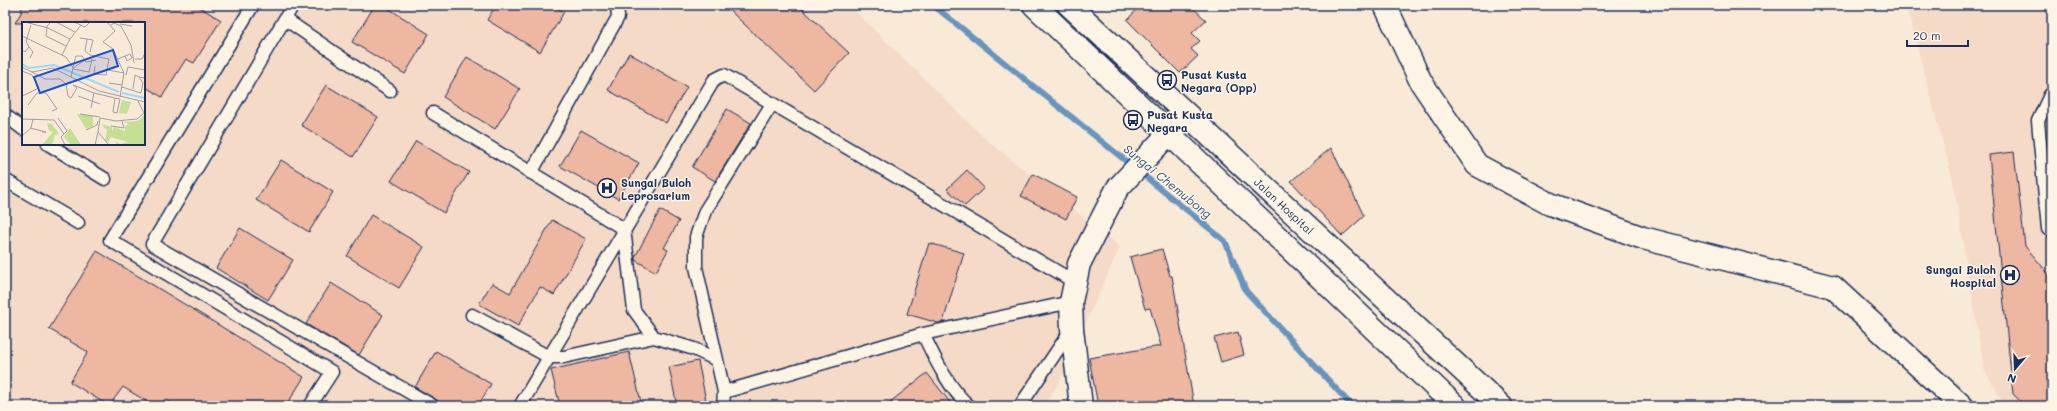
<svg xmlns="http://www.w3.org/2000/svg" width="2057" height="411" font-family="Mali,sans-serif">
	<style>
		.built { fill: #f5dac7; fill-rule: evenodd }
		.lines { fill: none; stroke-linecap: round; stroke-linejoin: round }
		.stream { stroke: #6895bd; stroke-width: 6 }
		.building { fill: #edb7a1; stroke: #1b2f5e }
		.service-casing { stroke: #1b2f5e; stroke-width: 15 }
		.minor-casing { stroke: #1b2f5e; stroke-width: 25 }
		.secondary-casing { stroke: #1b2f5e; stroke-width: 25 }
		.path { stroke: #1b2f5e; stroke-width: 2.5; stroke-dasharray: 1 3; stroke-linecap: butt }
		.service { stroke: #fcf5e5; stroke-width: 12 }
		.minor { stroke: #fcf5e5; stroke-width: 22 }
		.secondary { stroke: #fcf5e5; stroke-width: 22 }
		.labels { text-anchor: middle; dominant-baseline: central; stroke-width: 3; stroke-linejoin: round; paint-order: stroke }
		.poi-label { font-size: 11px; font-weight: bold; fill: #1b2f5e; stroke: #fcf5e5; text-anchor: start }
		.street-label { font-size: 11px; fill: #1b2f5e; stroke: #fcf5e5 }
		.water-label { font-size: 12px; font-style: italic; fill: #35517e; stroke: #fcf5e5 }
		.inset-river { fill: none; stroke: #9cd9fd; stroke-width: 2 }
		.inset-road { fill: none; stroke: #a09fa7; stroke-width: 1 }
		.view { fill: #1d4ed8; fill-opacity: 0.15; stroke: #1d4ed8; stroke-width: 2 }
		.inset-edge { fill: none; stroke: #1b2f5e; stroke-width: 2 }
	</style>
	<rect width="100%" height="100%" fill="#f9e9d7"/>
	<filter id="ink" filterUnits="userSpaceOnUse"><feTurbulence type="fractalNoise" baseFrequency=".025" numOctaves="2"/><feDisplacementMap in="SourceGraphic" scale="8" xChannelSelector="R" yChannelSelector="G"/><feConvolveMatrix kernelMatrix="1 2 1 2 8 2 1 2 1" color-interpolation-filters="sRGB"/></filter>
	<g filter="url(#ink)">
		<path class="built" d="M 5,5 L 849,5 L 982,136 L 1120,247 L 1058,384 L 1044,406 L 5,406 ZM 23,23 L 144,23 L 144,144 L 23,144 Z
			M 1906,5 L 2052,5 L 2052,406 L 2005,406 L 1984,369 L 1953,181 Z"/>
		<g class="lines">
			<path class="stream" d="M 933,5 L 1225,241 L 1246,291 L 1352,406"/>
		</g>
		<path class="building" d="M 21,5 L 196,5 L 221,20 L 194,63 L 186,59 L 162,97 L 144,86 L 144,23 L 15,23 L 22,11 Z
			M 375,5 L 383,5 L 429,34 L 405,74 L 352,42 Z
			M 496,5 L 553,5 L 564,12 L 540,52 L 487,20 Z
			M 724,5 L 798,5 L 849,53 L 814,90 Z
			M 1141,5 L 1190,5 L 1206,20 L 1192,33 L 1200,41 L 1191,49 L 1198,56 L 1180,73 L 1127,20 Z
			M 629,53 L 687,87 L 666,123 L 608,90 Z
			M 467,57 L 520,89 L 495,129 L 443,97 Z
			M 326,85 L 378,117 L 353,157 L 301,125 Z
			M 727,109 L 751,123 L 715,181 L 692,167 Z
			M 581,130 L 639,163 L 618,199 L 560,166 Z
			M 416,141 L 469,172 L 444,213 L 391,181 Z
			M 1331,148 L 1364,216 L 1342,236 L 1291,181 Z
			M 2014,152 L 2025,246 L 2052,278 L 2052,406 L 2025,406 L 2013,394 L 1989,155 Z
			M 281,160 L 333,192 L 309,232 L 256,200 Z
			M 967,170 L 984,188 L 965,206 L 947,189 Z
			M 1033,174 L 1077,197 L 1066,219 L 1021,196 Z
			M 660,210 L 679,221 L 664,248 L 668,250 L 656,272 L 635,260 L 635,257 Z
			M 371,215 L 424,247 L 399,288 L 347,256 Z
			M 552,220 L 586,239 L 554,295 L 540,287 L 518,326 L 479,304 L 492,283 L 510,293 Z
			M 240,228 L 293,260 L 268,300 L 216,268 Z
			M 929,243 L 964,253 L 943,322 L 938,323 L 907,314 Z
			M 1162,249 L 1170,276 L 1172,276 L 1194,406 L 1098,406 L 1089,358 L 1161,346 L 1150,308 L 1145,309 L 1130,257 Z
			M 97,251 L 304,377 L 286,406 L 176,406 L 165,399 L 161,406 L 154,406 L 123,387 L 109,406 L 70,382 L 88,352 L 49,329 Z
			M 331,283 L 383,315 L 359,355 L 306,324 Z
			M 1238,332 L 1244,355 L 1221,362 L 1214,338 Z
			M 436,351 L 491,384 L 478,406 L 442,406 L 437,400 L 415,387 Z
			M 629,352 L 642,406 L 560,406 L 551,370 Z
			M 698,361 L 707,406 L 677,406 L 669,367 Z
			M 927,373 L 953,406 L 885,406 Z"/>
		<g class="lines">
			<defs>
				<path id="service" d="M 253,5 L 110,240 L 332,372 L 310,406
					M 293,5 L 152,244 L 433,406
					M 285,19 L 390,91
					M 2052,94 L 2050,95 L 2038,121 L 2048,229 L 2052,232
					M 433,113 L 624,229 L 634,310 L 654,337
					M 5,115 L 23,129
					M 48,144 L 105,179
					M 531,173 L 618,17 L 617,5
					M 5,180 L 78,223
					M 472,315 L 549,357 L 564,357 L 654,337 L 694,349 L 717,360 L 724,392 L 723,406
					M 923,334 C 935,359 948,387 969,406
					M 717,360 L 696,267 L 696,237 L 705,211 L 772,104
					M 724,392 L 923,334 L 1071,302
					M 520,406 L 714,80 L 724,75 L 1073,281
					M 1020,406 L 1071,330"/>
				<path id="minor" d="M 1385,5 L 1421,82 L 1477,165 L 1550,204 L 1643,238 L 1833,287 L 1962,406
					M 1081,406 L 1072,329 L 1071,302 L 1079,264 L 1117,189 L 1186,115"/>
				<path id="secondary" d="M 1034,5 L 1455,406
					M 1069,5 L 1501,406"/>
			</defs>
			<use href="#service" class="service-casing"/>
			<use href="#minor" class="minor-casing"/>
			<use href="#secondary" class="secondary-casing"/>
			<path class="path" d="M 2050,5 L 2052,9"/>
			<use href="#service" class="service"/>
			<use href="#minor" class="minor"/>
			<use href="#secondary" class="secondary"/>
		</g>
	</g>
	<defs>
		<symbol id="bus-ring" viewBox="-11 -11 22 22"><circle r="9.5" fill="#fcf5e5" stroke="#1b2f5e" stroke-width="1.5"/><path d="M-5-6H5V4H4V6H2V4H-2V6H-4V4H-5ZM-3.5-4V0h7V-4ZM-3.5 1.2v1.5H-2V1.2ZM2 1.2v1.5H3.5V1.2Z" fill="#1b2f5e"/></symbol>
		<symbol id="hospital-ring" viewBox="-11 -11 22 22"><circle r="9.5" fill="#fcf5e5" stroke="#1b2f5e" stroke-width="1.5"/><path d="M-5-5h3v3.5h4V-5h3V5h-3V1.5h-4V5h-3Z" fill="#1b2f5e"/></symbol>
	</defs>
	<g fill-rule="evenodd">
		<use href="#bus-ring" x="1156" y="69" width="22" height="22"/>
		<use href="#bus-ring" x="1122" y="109" width="22" height="22"/>
		<use href="#hospital-ring" x="596" y="177" width="22" height="22"/>
		<use href="#hospital-ring" x="1999" y="264" width="22" height="22"/>
	</g>
	<g class="labels">
		<g class="poi-label">
			<text x="1181" y="74">Pusat Kusta<tspan x="1181" dy="13">Negara (Opp)</tspan></text>
			<text x="1147" y="114">Pusat Kusta<tspan x="1147" dy="13">Negara</tspan></text>
			<text x="621" y="182">Sungai Buloh<tspan x="621" dy="13">Leprosarium</tspan></text>
			<text x="1996" y="269" text-anchor="end">Sungai Buloh<tspan x="1996" dy="13">Hospital</tspan></text>
		</g>
		<g class="street-label">
			<text transform="translate(1284 206) rotate(43)">Jalan Hospital</text>
		</g>
		<g class="water-label">
			<text transform="translate(1168 181) rotate(39)">Sungai Chemubong</text>
		</g>
	</g>
	<g transform="translate(22 22)">
		<rect width="123" height="123" fill="#f9e9d7"/>
		<path d="M 25,101 L 30,102 L 37,112 L 33,113 L 30,123 L 20,123 L 31,110 L 27,109 ZM 48,106 L 59,123 L 49,123 L 42,115 Z" fill="#c5df95"/>
		<path d="M 55,92 L 71,94 L 71,104 L 64,107 ZM 122,93 L 123,123 L 95,123 L 93,119 L 98,122 L 106,120 L 88,115 L 87,120 L 83,119 L 85,108 L 79,102 L 90,105 L 90,109 L 92,105 L 103,109 L 103,104 L 107,102 L 101,100 L 116,99 Z" fill="#c5df95"/>
		<path d="M 100,78 L 109,80 L 105,92 L 97,91 Z" fill="#c5df95"/>
		<path class="inset-river" d="M 0,42 L 7,46 L 32,43 L 97,70M 100,71 L 123,76"/>
		<path class="inset-road" d="M 3,0 L 26,6 L 48,17M 29,0 L 25,4 L 24,14 L 44,24M 34,0 L 53,10M 52,0 L 63,5 L 68,0M 85,0 L 93,9 L 81,20 L 91,27 L 102,51 L 98,75M 98,2 L 110,4M 89,3 L 92,1 L 99,4 L 109,23 L 112,41M 0,14 L 44,35 L 51,46 L 49,55M 58,16 L 71,18 L 68,30M 65,17 L 63,29 L 68,33 L 87,37 L 84,53 L 72,52 L 73,44M 7,25 L 11,30 L 8,36M 0,28 L 3,30 L 7,25 L 4,19 L 9,3M 40,33 L 48,17 L 59,3M 96,37 L 108,32 L 110,36 L 105,39 L 103,34M 113,37 L 120,37 L 123,31M 0,45 L 10,50 L 31,46 L 77,69 L 123,80M 51,45 L 54,34 L 60,34 L 64,40 L 74,38M 51,46 L 63,38M 51,47 L 67,50 L 70,37M 86,48 L 102,51M 0,49 L 10,53 L 17,66 L 0,74M 10,50 L 23,57 L 38,57 L 44,62 L 46,74 L 49,76 L 55,66M 104,53 L 106,45 L 123,48M 87,61 L 100,63M 100,65 L 119,71 L 121,61 L 117,55 L 122,56 L 123,51M 55,66 L 51,63 L 72,71 L 93,76 L 98,77 L 95,91 L 91,90 L 93,76M 111,67 L 113,53 L 117,55M 56,74 L 78,82M 6,83 L 15,71 L 24,71 L 35,87 L 30,89M 69,86 L 72,71M 58,92 L 78,95M 36,96 L 45,109 L 39,115 L 43,123M 0,97 L 32,98 L 42,112M 89,104 L 102,106 L 100,99M 8,106 L 24,110 L 20,110M 64,108 L 75,103 L 76,99M 0,114 L 9,106 L 11,97M 86,122 L 76,110 L 78,96 L 94,99 L 115,97 L 122,91 L 116,79M 73,123 L 76,110"/>
		<path class="view" d="M 91,28 L 96,44 L 18,71 L 12,55 Z"/>
		<rect width="123" height="123" class="inset-edge"/>
	</g>
	<rect width="2057" height="411" fill="none" stroke="#fcf5e5" stroke-width="20"/>
	<rect x="10" y="10" width="2037" height="391" fill="none" stroke="#1b2f5e" stroke-width="1.5" filter="url(#ink)"/>
	<g transform="translate(2015 369) rotate(199)" stroke="#fcf5e5" stroke-width="3" paint-order="stroke">
	<path d="M0-3L7 15L0 10L-7 15Z" fill="#1b2f5e"/>
	<text y="-6" font-size="11" font-weight="bold" text-anchor="middle" fill="#1b2f5e">N</text>
	</g>
	<path d="M1907 40v6h61v-6" fill="none" stroke="#1b2f5e" stroke-width="2"/>
	<text x="1913" y="40" font-size="12" fill="#1b2f5e" stroke="#fcf5e5" stroke-width="3" paint-order="stroke">20 m</text>
</svg>
